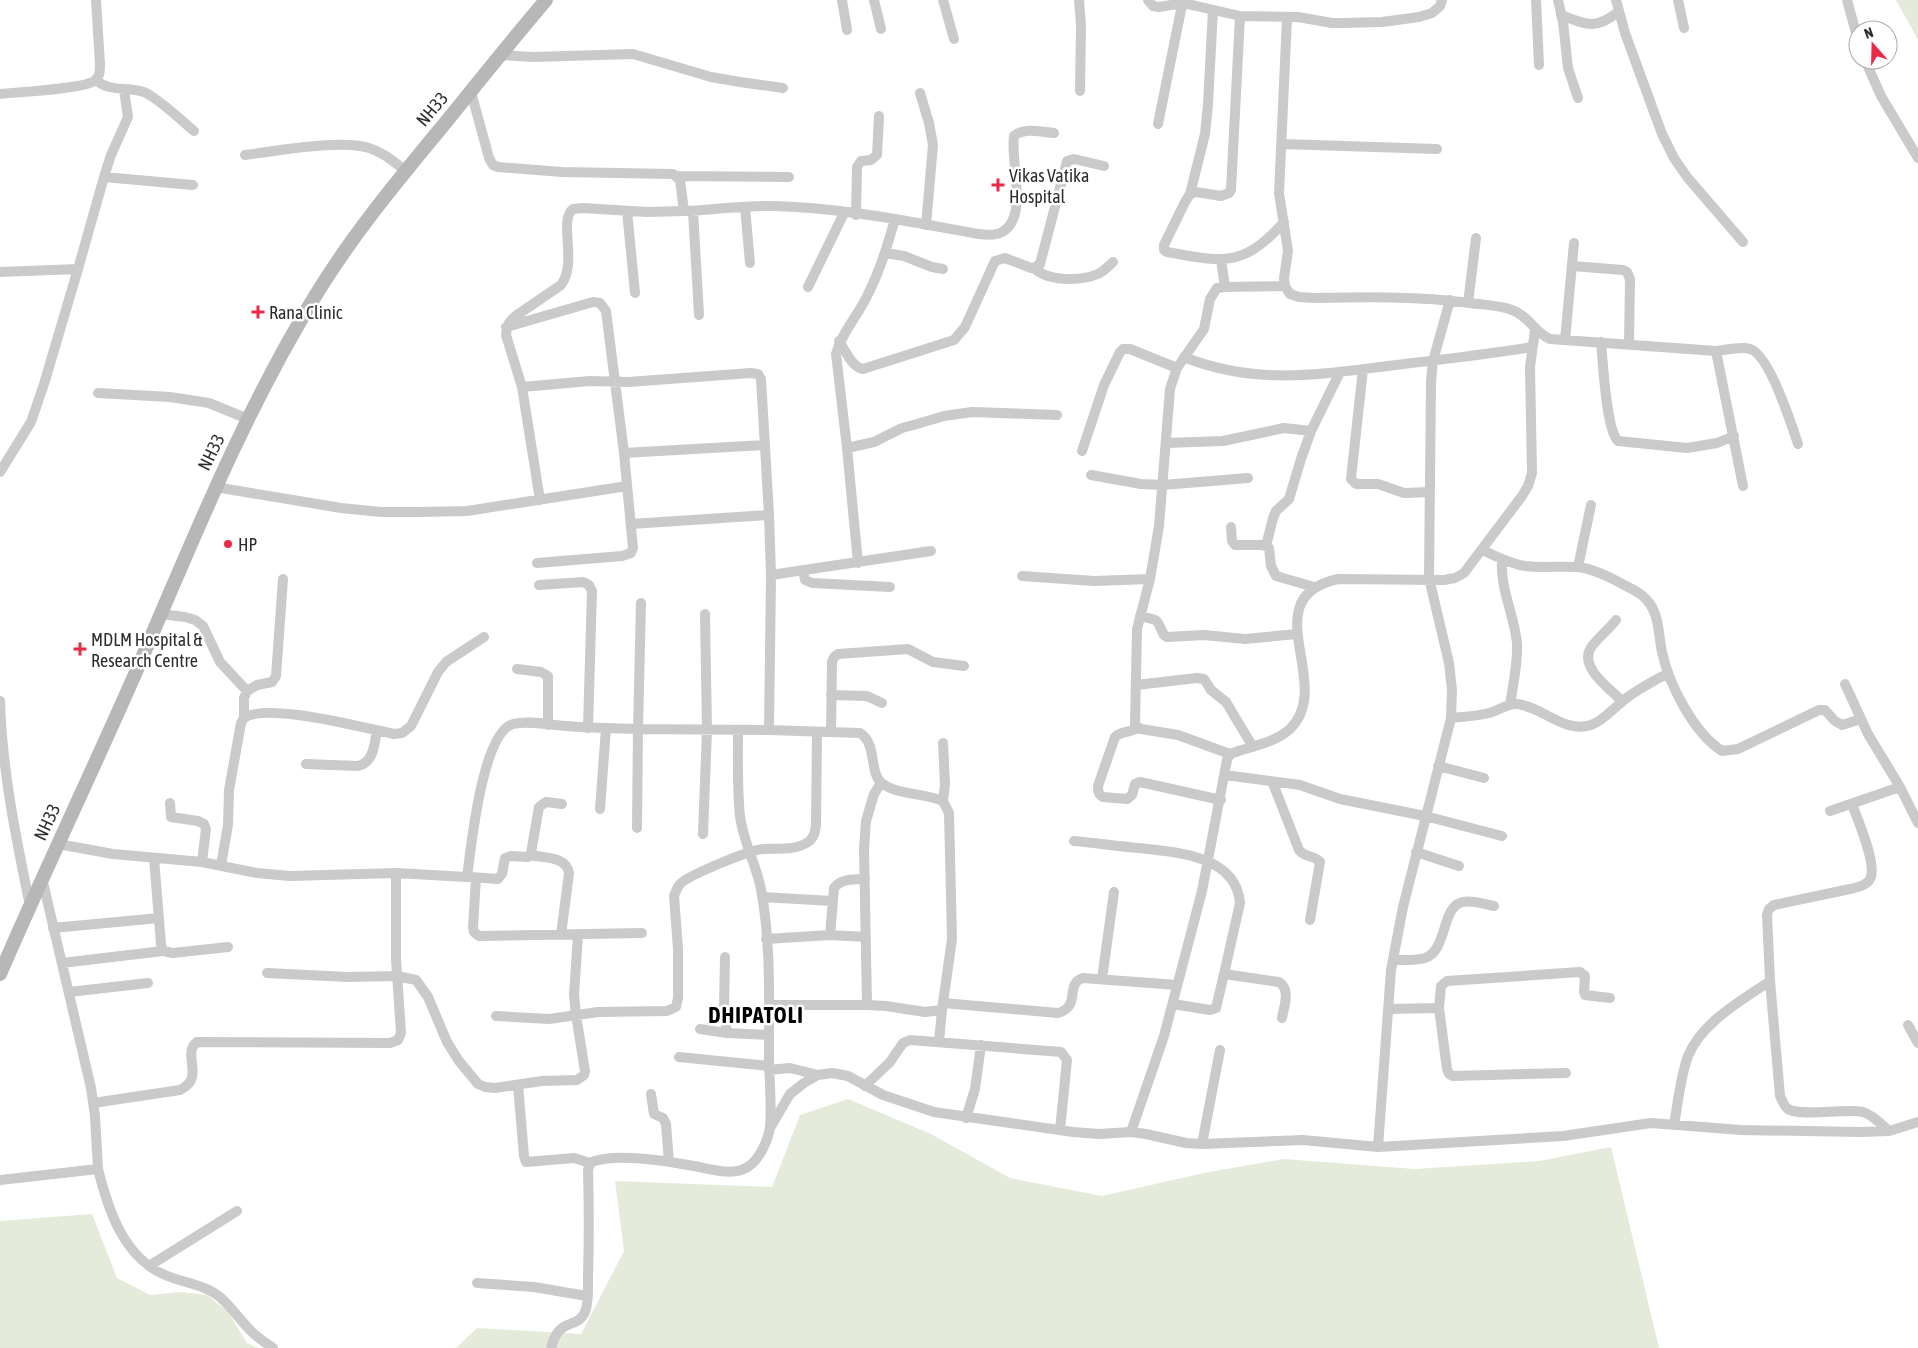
<svg xmlns="http://www.w3.org/2000/svg" width="1918" height="1348" font-family="'Asap Condensed',sans-serif">
	<style>
		.green { fill: #e5ebda }
		.lines { fill: none; stroke-linecap: round; stroke-linejoin: round }
		.street { stroke: #cacaca; stroke-width: 10 }
		.secondary { stroke: #b7b7b7; stroke-width: 14 }
		.poi-dot { fill: #ea2947; stroke: #fff; stroke-width: 2 }
		.labels { text-anchor: middle; dominant-baseline: central; stroke-width: 5; stroke-linejoin: round; paint-order: stroke }
		.street-label { font-size: 18px; fill: #2d2d2d; stroke: #fff }
		.poi-label { font-size: 18px; fill: #2d2d2d; stroke: #fff; text-anchor: start }
		.district-label { font-size: 22px; font-weight: bold; letter-spacing: 1px; fill: #000; stroke: #fff }
	</style>
	<rect width="100%" height="100%" fill="#fff"/>
	<path class="green" d="M 1896,0 L 1918,0 L 1918,40 Z
		M 848,1099 L 931,1134 L 1010,1178 L 1102,1196 L 1204,1173 L 1284,1159 L 1415,1169 L 1539,1161 L 1611,1147 L 1659,1348 L 456,1348 L 477,1328 L 581,1334 L 624,1251 L 615,1181 L 772,1187 L 800,1115 Z
		M 92,1214 L 117,1278 L 150,1295 L 181,1292 L 207,1295 L 228,1312 L 247,1343 L 258,1348 L 0,1348 L 0,1221 Z"/>
	<g class="lines">
		<path class="street" d="M 842,0 L 847,30
			M 874,0 L 881,29
			M 943,0 L 954,39
			M 1079,0 L 1081,25 L 1080,91
			M 1148,0 L 1153,6 L 1159,7 L 1183,3 L 1240,16 L 1298,17 L 1332,23 L 1344,23 L 1382,22 L 1419,17 L 1432,13 L 1440,6 L 1442,0
			M 1536,0 L 1539,65
			M 1558,0 L 1563,22 L 1568,68 L 1578,98
			M 1616,0 L 1625,33 L 1662,134 L 1674,158 L 1687,177 L 1743,242
			M 1678,0 L 1684,28
			M 1847,0 L 1858,40
			M 1561,15 C 1587,25 1595,30 1618,12
			M 1240,16 L 1231,190 L 1229,193 L 1221,196 L 1196,192 L 1190,194 L 1185,202 L 1164,245 L 1164,250 L 1167,252 C 1223,262 1243,268 1284,222
			M 1287,18 L 1279,193 L 1288,251 L 1284,278 L 1285,286 L 1290,294 L 1299,297 L 1314,298 C 1366,297 1418,296 1470,303 C 1484,305 1499,305 1512,310 C 1529,316 1534,332 1550,339 L 1716,351 L 1743,486
			M 501,55 L 533,57 L 633,54 L 711,77 L 740,82 L 783,88
			M 1865,60 L 1881,96 L 1918,158
			M 96,80 C 111,93 127,86 144,92 C 158,98 181,120 194,131
			M 471,92 L 489,158 L 493,165 L 498,167 L 562,172 L 673,174 L 680,180 L 684,211 C 714,210 743,205 772,206 C 840,207 911,222 979,234 C 986,235 995,236 1002,232 C 1029,218 1010,161 1014,136 C 1024,127 1041,132 1054,133
			M 920,93 L 929,123 L 933,145 L 926,225
			M 0,94 C 17,92 83,89 94,81 C 100,77 100,71 100,64 L 96,0
			M 1158,124 L 1183,0
			M 1282,144 L 1437,149
			M 245,155 C 277,151 341,139 369,148 C 383,152 394,162 406,171
			M 677,176 L 789,177
			M 104,177 L 193,185
			M 1190,194 L 1205,134 L 1208,104 L 1213,10
			M 745,207 L 750,263
			M 627,211 L 635,293
			M 693,211 L 699,315
			M 856,215 L 857,167 L 861,161 L 871,160 L 877,155 L 879,116
			M 885,253 L 904,256 L 932,267 L 943,269
			M 1221,260 L 1225,287
			M 1572,266 L 1623,270 L 1627,272 L 1630,279 L 1629,344
			M 1034,268 C 1048,282 1081,281 1098,274 C 1104,271 1109,266 1113,262
			M 0,272 L 78,269
			M 808,287 L 844,213
			M 1468,303 L 1476,238
			M 506,327 L 593,302 L 600,303 L 606,311 L 624,453 L 633,548 L 631,553 L 622,556 L 537,563
			M 1565,340 L 1574,243
			M 839,341 C 845,350 852,367 863,369 L 954,340 L 965,327 L 995,261 L 1005,258 L 1031,268 L 1034,268 L 1040,264 L 1067,161 L 1074,159 L 1104,166
			M 1601,342 C 1603,361 1606,430 1618,441 L 1687,448 L 1717,443 L 1734,436
			M 1716,351 C 1726,350 1741,346 1750,349 C 1769,354 1792,426 1798,444
			M 1184,357 C 1254,385 1315,375 1388,366 C 1436,360 1484,355 1532,347
			M 1363,369 L 1351,479 L 1356,484 L 1378,484 L 1404,493 L 1430,492
			M 522,387 L 590,381 L 628,382 L 751,373 L 758,374 L 761,379 L 769,515 L 771,575 L 769,730 L 638,729 L 637,828
			M 98,393 L 170,397 L 209,403 L 248,419
			M 1166,443 L 1223,441 L 1284,428 L 1311,431
			M 847,448 L 874,442 L 902,428 L 917,424 L 944,416 L 972,412 L 1057,415
			M 1082,451 L 1104,385 L 1120,352 L 1123,349 L 1130,349 L 1177,368
			M 624,453 L 765,445
			M 0,472 L 31,422 L 44,384 L 78,269 L 104,177 L 111,155 L 128,117 L 124,90
			M 1091,475 L 1141,484 L 1163,485 L 1248,478
			M 215,487 L 341,508 L 381,512 L 419,512 L 467,511 L 627,486
			M 540,500 L 522,387 L 506,335 C 507,325 509,321 517,315 L 561,285 C 578,263 558,220 573,209 L 583,208 L 647,212 L 684,211
			M 631,524 L 769,515
			M 1231,527 L 1232,541 L 1235,545 L 1263,545 L 1269,548 L 1271,566 L 1276,576 L 1314,587
			M 1266,546 L 1273,518 L 1276,511 L 1289,499 L 1301,459 L 1311,431 L 1340,372
			M 1482,550 C 1496,556 1510,564 1525,566 C 1543,568 1560,566 1578,567 C 1594,569 1610,577 1624,585 C 1632,589 1640,592 1646,599 C 1660,614 1658,634 1662,652 C 1669,685 1694,733 1722,751 L 1738,749 L 1819,710 L 1825,710 L 1835,721 L 1842,725 L 1861,719
			M 1502,560 C 1500,589 1514,614 1517,643 C 1518,664 1513,685 1510,705
			M 858,563 L 847,448 L 836,354 C 841,334 856,318 865,300 C 879,274 887,247 895,219
			M 1578,567 L 1591,505
			M 803,570 L 805,580 L 812,583 L 890,587
			M 771,575 L 931,551
			M 1022,576 L 1094,581 L 1150,579
			M 539,585 L 583,582 L 589,585 L 592,591 L 588,728
			M 160,614 L 185,617 L 195,620 L 203,626 L 220,662 L 247,691
			M 1140,616 C 1160,621 1155,617 1164,635 L 1167,637 L 1204,635 L 1245,639 L 1297,634
			M 1616,620 C 1609,629 1599,637 1592,646 C 1577,666 1609,688 1622,701
			M 517,669 L 541,672 L 548,676 L 548,725
			M 1845,684 L 1868,734 L 1900,787 L 1918,823
			M 1136,685 L 1197,678 L 1204,679 L 1211,690 L 1226,702 L 1253,747
			M 831,695 L 867,696 L 882,703
			M 0,701 C 2,770 16,838 30,906
			M 244,718 L 244,698 L 247,691 L 257,685 L 272,682 L 276,676 L 283,579
			M 1451,718 C 1464,717 1477,716 1489,713 C 1500,710 1511,701 1522,705 C 1546,710 1565,733 1591,725 C 1605,720 1616,705 1628,697 C 1640,688 1654,681 1668,673
			M 1138,728 C 1131,733 1122,730 1115,737 L 1098,786 C 1098,791 1098,794 1103,797 L 1127,799 L 1132,795 L 1135,784 L 1140,782 L 1221,800
			M 769,730 L 860,733 C 878,744 868,774 883,784 C 898,795 925,793 943,801 L 949,813 L 952,939 L 942,1010 L 925,1012 L 886,1006 L 867,1005 L 769,1005
			M 831,732 L 832,662 L 834,657 L 838,654 L 908,649 L 933,662 L 964,666
			M 1230,754 L 1178,735 L 1141,729 L 1135,725 L 1137,629 L 1150,579 L 1159,526 L 1170,389 L 1177,368 L 1204,329 L 1210,299 L 1217,288 L 1225,287 L 1285,286
			M 306,764 L 358,766 C 374,762 374,745 377,731
			M 1438,766 L 1484,778
			M 1225,775 L 1300,785 L 1340,799 L 1425,816 L 1502,836
			M 1272,781 L 1299,850 C 1305,858 1315,855 1320,862 L 1310,920
			M 943,801 L 945,784 L 943,743
			M 170,803 L 171,817 L 198,821 L 204,824 L 206,829 L 202,862
			M 1852,804 C 1857,818 1878,866 1870,879 C 1866,886 1858,887 1850,889 L 1774,905 L 1769,909 L 1767,915 L 1770,981 L 1780,1096 C 1782,1100 1784,1106 1788,1109 C 1800,1117 1845,1108 1863,1112 C 1873,1115 1881,1124 1889,1131
			M 600,809 L 606,728
			M 1830,811 L 1900,787
			M 703,834 L 707,730 L 705,614
			M 1074,841 C 1095,843 1117,846 1138,848 C 1175,852 1236,855 1240,903 L 1224,974
			M 58,844 L 113,854 L 202,862 L 257,873 L 290,876 L 396,873 L 467,877 C 471,848 482,733 513,724 C 528,720 550,725 566,726 C 590,728 614,728 638,729 L 641,603
			M 1416,852 L 1459,866
			M 530,855 C 544,858 566,856 569,873 L 561,935
			M 154,858 L 161,944 L 163,951 L 173,953 L 228,947
			M 221,865 L 228,825 L 229,790 L 241,723 L 244,718 C 268,702 364,728 394,734 L 402,733 L 411,726 L 438,672 L 446,662 L 484,637
			M 470,877 L 498,879 L 502,874 L 505,858 L 511,856 L 528,857 L 531,853 L 539,807 L 546,802 L 562,804
			M 476,878 L 473,927 L 474,932 L 479,936 L 642,933
			M 762,897 L 832,901
			M 53,928 L 159,918
			M 830,935 L 834,888 C 841,878 854,880 865,879
			M 766,939 L 830,935 L 866,937
			M 725,957 L 724,1008 L 727,1033
			M 1393,960 C 1403,960 1415,961 1425,958 C 1448,950 1441,906 1463,902 C 1473,900 1484,904 1494,906
			M 62,963 L 163,951
			M 267,973 L 348,977 L 397,976 L 416,980 L 428,997 L 447,1042 L 459,1061 L 478,1084 L 485,1087 L 495,1088 L 542,1081 L 577,1080 L 584,1075 L 585,1071 L 576,1015 L 574,995 L 578,935
			M 1102,979 L 1114,892
			M 69,992 L 148,983
			M 943,1003 L 1058,1013 C 1082,1006 1064,984 1083,978 L 1177,985
			M 1173,1004 L 1210,1010 L 1216,1008 L 1224,974 L 1279,982 C 1291,990 1284,1006 1282,1018
			M 867,1005 L 864,849 L 866,821 L 874,794 L 881,783
			M 1439,1008 L 1447,1069 L 1449,1074 L 1453,1076 L 1566,1073
			M 1389,1009 L 1439,1008 L 1441,986 L 1447,981 L 1580,972 L 1585,976 L 1584,992 L 1585,995 L 1610,998
			M 496,1016 L 549,1019 L 598,1012 L 667,1011 L 676,1007 L 678,998 L 678,949 L 674,896 C 676,891 677,887 681,883 C 692,874 749,850 763,849 C 778,848 795,851 808,842 C 814,838 815,832 816,825 L 817,732
			M 1908,1025 L 1918,1043
			M 700,1029 L 727,1033 L 769,1035
			M 939,1042 L 942,1010
			M 679,1057 L 769,1066
			M 769,1070 L 790,1068 L 818,1075
			M 518,1085 L 524,1156 L 526,1162 L 574,1158 L 590,1163
			M 865,1086 L 890,1062 L 903,1043 L 910,1040 L 1061,1052 L 1067,1060 L 1060,1130
			M 651,1094 L 654,1114 L 663,1118 L 666,1124 L 669,1162
			M 93,1103 L 180,1090 C 206,1078 181,1054 197,1042 L 390,1043 L 398,1040 L 401,1033 L 396,959 L 396,873
			M 966,1118 L 975,1089 L 981,1045
			M 1674,1125 C 1678,1103 1680,1078 1688,1056 C 1702,1022 1741,1001 1770,981
			M 770,1128 L 790,1094 L 804,1083 L 818,1075 L 832,1073 L 848,1076 L 883,1095 L 934,1112 L 1073,1132 L 1099,1134 L 1131,1132 L 1146,1134 L 1186,1143 L 1202,1144 L 1303,1140 L 1378,1147 L 1563,1136 L 1651,1123 L 1741,1130 L 1860,1132 L 1889,1131 L 1918,1122
			M 1131,1132 L 1164,1036 L 1202,891 L 1227,760 L 1230,754 C 1250,746 1273,744 1290,729 C 1336,684 1252,598 1338,579 L 1444,580 L 1455,578 L 1464,573 L 1522,496 L 1528,486 L 1532,473 L 1530,367 L 1535,330
			M 1202,1144 L 1220,1050
			M 1378,1147 L 1391,970 L 1403,907 L 1451,718 L 1452,690 L 1449,663 L 1429,578 L 1431,382 L 1433,361 L 1450,300
			M 98,1169 C 108,1209 123,1257 165,1275 C 183,1283 205,1284 221,1298 C 232,1308 241,1321 252,1332 C 258,1338 266,1343 273,1348
			M 0,1180 L 98,1169 L 95,1116 L 91,1088 L 42,878
			M 149,1266 L 237,1211
			M 477,1283 L 534,1287 L 587,1296
			M 551,1348 C 559,1316 577,1330 585,1312 C 589,1302 588,1288 588,1277 C 589,1242 589,1206 588,1170 L 590,1163 C 611,1152 670,1161 694,1166 C 711,1169 730,1176 746,1168 C 759,1161 768,1141 770,1127 C 772,1103 769,1078 769,1055 C 769,1000 771,943 761,889 C 756,864 743,841 740,816 C 737,788 738,758 738,730"/>
		<path class="secondary" d="M 0,974 C 45,870 94,768 139,665 C 193,540 243,414 314,298 C 352,235 399,179 446,122 C 479,81 512,40 546,0"/>
	</g>
	<g class="poi-dot">
		<path d="M995.5 177.5h5v5h5v5h-5v5h-5v-5h-5v-5h5z"/>
		<path d="M255.5 304.5h5v5h5v5h-5v5h-5v-5h-5v-5h5z"/>
		<circle cx="228" cy="544" r="5"/>
		<path d="M77.5 641.5h5v5h5v5h-5v5h-5v-5h-5v-5h5z"/>
	</g>
	<g class="labels">
		<g class="street-label">
			<text transform="translate(432 109) rotate(-50)">NH33</text>
			<text transform="translate(211 452) rotate(-64)">NH33</text>
			<text transform="translate(47 822) rotate(-65)">NH33</text>
		</g>
		<g class="poi-label">
			<text x="1009" y="175">Vikas Vatika<tspan x="1009" dy="21">Hospital</tspan></text>
			<text x="269" y="312">Rana Clinic</text>
			<text x="238" y="544">HP</text>
			<text x="91" y="639">MDLM Hospital &amp;<tspan x="91" dy="21">Research Centre</tspan></text>
		</g>
		<g class="district-label">
			<text x="756" y="1015">DHIPATOLI</text>
		</g>
	</g>
	<g transform="translate(1873 45) rotate(340)"><circle r="24" fill="#ffffff" stroke="#ababab"/>
	<path d="M0-4L9 19L0 12L-9 19Z" fill="#ea2947"/>
	<text y="-8" font-size="14" font-weight="bold" text-anchor="middle" fill="#2d2d2d">N</text>
	</g>
</svg>
